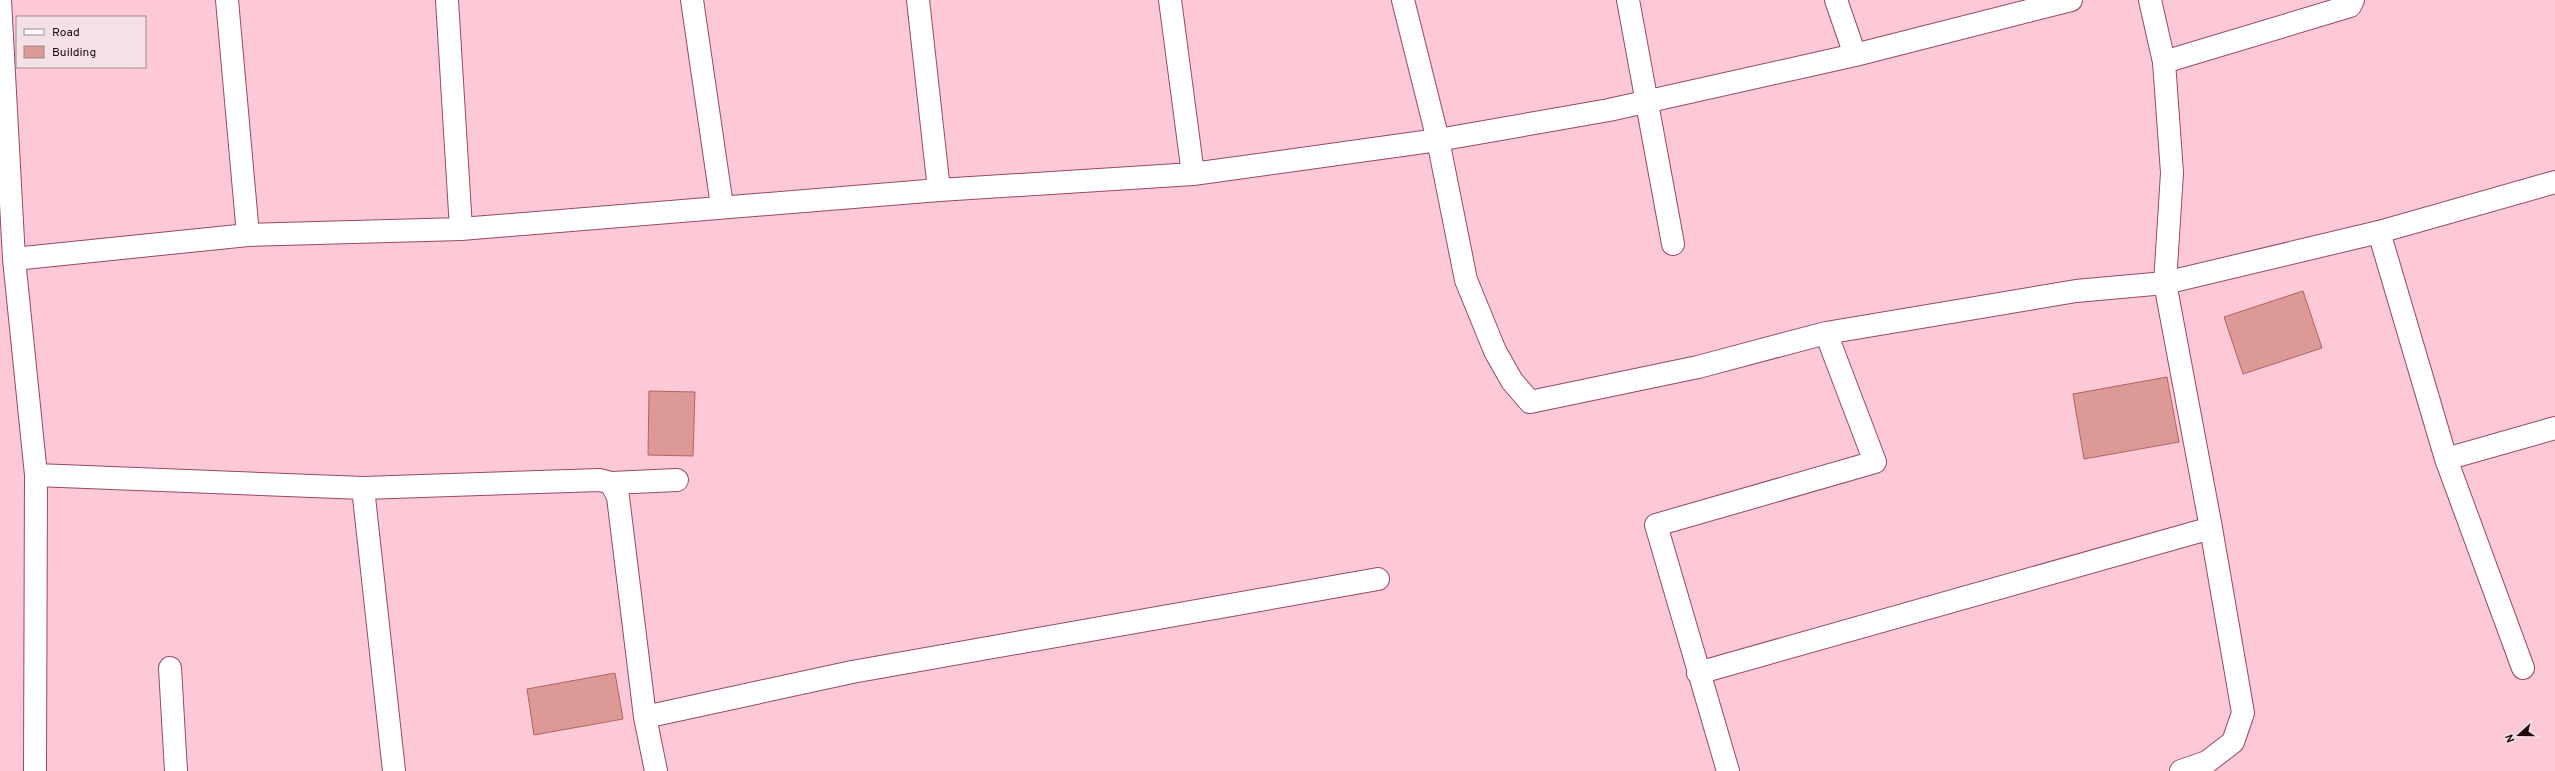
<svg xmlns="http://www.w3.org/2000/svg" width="2555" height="771" font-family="Overpass,sans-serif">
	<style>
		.building { fill: #dc9996; stroke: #b36261 }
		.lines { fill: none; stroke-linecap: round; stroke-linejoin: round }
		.minor-casing { stroke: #964a61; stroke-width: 24 }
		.minor { stroke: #fff; stroke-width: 22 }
	</style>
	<rect width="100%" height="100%" fill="#fec9d6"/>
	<path class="building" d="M 2303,291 L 2322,348 L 2243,374 L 2224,317 Z
		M 2167,377 L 2179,442 L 2084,459 L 2073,394 Z
		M 649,391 L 695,392 L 693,456 L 648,455 Z
		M 615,673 L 623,719 L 534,735 L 527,689 Z"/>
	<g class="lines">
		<defs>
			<path id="minor" d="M 0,0 L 14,259 L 36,475 L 35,771
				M 227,0 L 248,235
				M 447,0 L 461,229
				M 692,0 L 722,206
				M 918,0 L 939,190
				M 1170,0 L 1193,174
				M 1403,0 L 1438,140 L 1466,280 L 1495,351 L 1512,381 L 1530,402 L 1698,367 L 1826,333 L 2076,291 L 2165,283 L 2379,232 L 2555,182
				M 1628,0 L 1673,244
				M 1836,0 L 1855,55
				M 2150,0 L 2164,62 L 2172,173 L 2165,283 L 2211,528 L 2243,713 L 2233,742 L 2207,762 L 2181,771
				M 2164,62 L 2350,6 L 2353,0
				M 2379,232 L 2446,459 L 2523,668
				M 14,259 L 248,235 L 461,229 L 939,190 L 1193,174 L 1438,140 L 1609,110 L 1855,55 L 2071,0
				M 2446,459 L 2555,428
				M 36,475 L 363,488 L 600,480 L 611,483 L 677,480
				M 611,483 L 618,497 L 645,717 L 656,771
				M 363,488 L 394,771
				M 170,668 L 176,771
				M 1698,673 L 2211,528
				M 645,717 L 852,672 L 1378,579
				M 1728,771 L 1656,525 L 1875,462 L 1826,333"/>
		</defs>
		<use href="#minor" class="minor-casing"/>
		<use href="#minor" class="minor"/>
	</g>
	<rect x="16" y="16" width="130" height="52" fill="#f4e1e5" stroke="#a0898f"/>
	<rect x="24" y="29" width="20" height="6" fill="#ffffff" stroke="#a0898f"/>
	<text x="52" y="36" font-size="12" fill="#21050e">Road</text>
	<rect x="24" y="46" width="20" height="12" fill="#dc9996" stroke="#a0898f"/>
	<text x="52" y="56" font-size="12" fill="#21050e">Building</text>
	<g transform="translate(2519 735) rotate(249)" stroke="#f4e1e5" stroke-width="3" paint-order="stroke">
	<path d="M0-3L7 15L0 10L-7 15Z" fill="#21050e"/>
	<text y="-6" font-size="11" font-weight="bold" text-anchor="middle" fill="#21050e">N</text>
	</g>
</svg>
